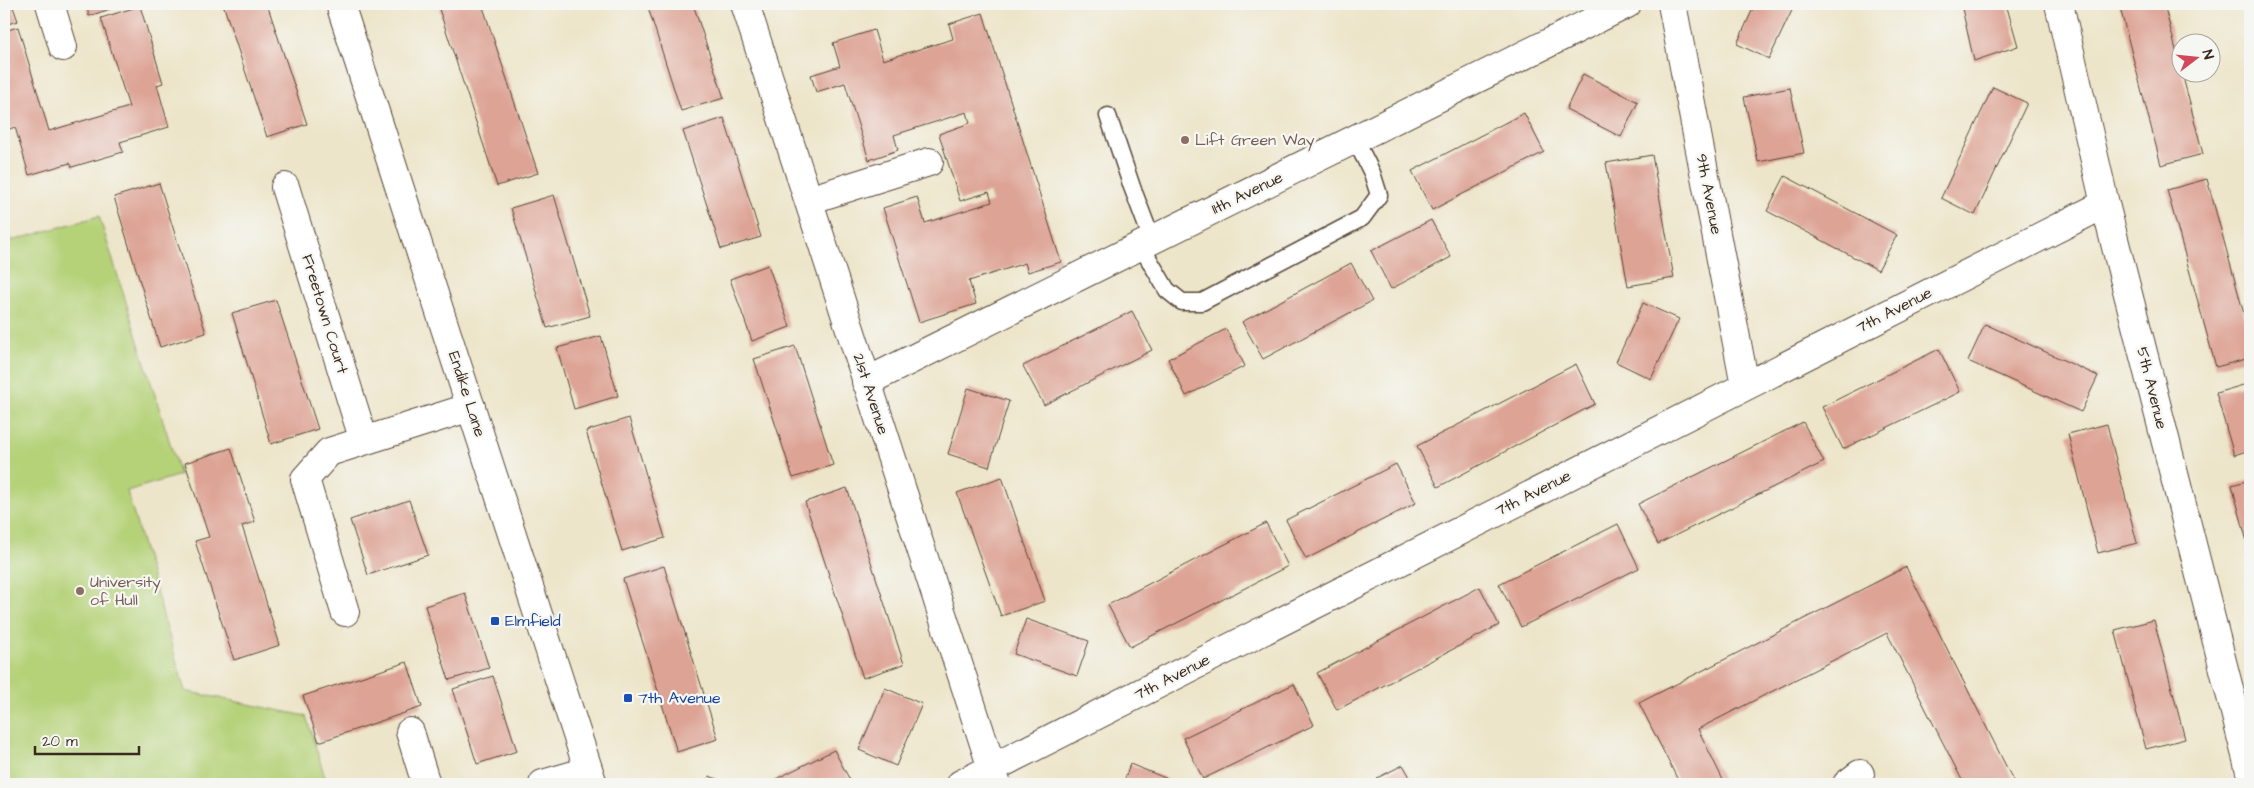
<svg xmlns="http://www.w3.org/2000/svg" width="2254" height="788" font-family="'Architects Daughter',sans-serif">
	<style>
		.green { fill: #b5d279; stroke: #787e4c }
		.building { fill: #dda394 }
		.lines { fill: none; stroke-linecap: round; stroke-linejoin: round }
		.service-casing { stroke: #564638; stroke-width: 19 }
		.minor-casing { stroke: #564638; stroke-width: 30 }
		.tertiary-casing { stroke: #564638; stroke-width: 30 }
		.service { stroke: #fff; stroke-width: 16 }
		.minor { stroke: #fff; stroke-width: 28 }
		.tertiary { stroke: #fff; stroke-width: 28 }
		.education-dot { fill: #8d6e63; stroke: #f6f6f2; stroke-width: 2 }
		.transit-dot { fill: #1a4fb4; stroke: #f6f6f2; stroke-width: 2 }
		.labels { text-anchor: middle; dominant-baseline: central; stroke-width: 4.5; stroke-linejoin: round; paint-order: stroke }
		.education-label { font-size: 16px; fill: #785e54; stroke: #f6f6f2; text-anchor: start }
		.street-label { font-size: 16px; fill: #3b2a1e; stroke: #f6f6f2 }
		.transit-label { font-size: 16px; fill: #164399; stroke: #f6f6f2; text-anchor: start }
	</style>
	<rect width="100%" height="100%" fill="#f6f6f2"/>
	<filter id="ink" filterUnits="userSpaceOnUse"><feTurbulence type="fractalNoise" baseFrequency=".02" numOctaves="2"/><feDisplacementMap in="SourceGraphic" scale="10" xChannelSelector="R" yChannelSelector="G"/><feConvolveMatrix kernelMatrix="1 2 1 2 8 2 1 2 1" color-interpolation-filters="sRGB"/></filter>
	<filter id="wash" filterUnits="userSpaceOnUse"><feTurbulence type="fractalNoise" baseFrequency=".0096" numOctaves="4" result="noise"/><feDisplacementMap in="SourceGraphic" scale="20" xChannelSelector="R" yChannelSelector="G"/><feGaussianBlur stdDeviation="1.12" result="paint"/><feColorMatrix in="noise" values="0 0 0 0 0 0 0 0 0 0 0 0 0 0 0 0 0 1.4 0 .05"/><feComposite in="paint" operator="in"/></filter>
	<g filter="url(#wash)">
		<rect width="100%" height="100%" fill="#ede5c9"/>
		<path class="green" d="M 99,216 L 180,475 L 127,491 L 185,691 L 306,716 L 327,784 L 4,784 L 4,218 L 11,241 Z"/>
		<g id="blocks">
			<path class="building" d="M 4,4 L 12,4 L 18,21 L 4,25 Z
				M 86,4 L 125,4 L 89,16 Z
				M 223,4 L 267,4 L 307,124 L 267,137 Z
				M 454,4 L 482,4 L 538,173 L 497,186 L 439,9 Z
				M 647,4 L 693,4 L 724,98 L 681,111 Z
				M 1755,4 L 1795,4 L 1769,59 L 1737,44 Z
				M 1961,4 L 2006,4 L 2018,46 L 1974,61 Z
				M 2119,4 L 2164,4 L 2203,154 L 2161,165 Z
				M 140,6 L 163,83 L 157,85 L 169,127 L 120,142 L 123,152 L 72,167 L 70,163 L 29,175 L 15,127 L 7,130 L 4,117 L 4,31 L 18,27 L 49,131 L 129,107 L 101,18 Z
				M 983,13 L 1061,262 L 1028,272 L 1025,263 L 969,281 L 976,304 L 919,322 L 883,208 L 917,197 L 925,223 L 992,202 L 989,192 L 960,201 L 939,134 L 970,123 L 967,112 L 894,135 L 898,150 L 869,160 L 845,83 L 816,92 L 811,75 L 840,66 L 833,43 L 874,30 L 883,60 L 953,39 L 949,24 Z
				M 1583,74 L 1638,102 L 1621,137 L 1566,109 Z
				M 1993,87 L 2027,103 L 1975,215 L 1941,198 Z
				M 1790,88 L 1804,153 L 1758,162 L 1744,97 Z
				M 1524,113 L 1544,152 L 1432,210 L 1412,171 Z
				M 724,118 L 761,237 L 721,249 L 683,131 Z
				M 1652,155 L 1674,278 L 1628,286 L 1606,163 Z
				M 1785,176 L 1897,235 L 1878,270 L 1767,211 Z
				M 2207,179 L 2250,336 L 2250,358 L 2216,367 L 2167,190 Z
				M 159,183 L 206,333 L 160,347 L 114,197 Z
				M 554,195 L 590,316 L 547,328 L 511,208 Z
				M 1431,220 L 1451,257 L 1391,289 L 1371,251 Z
				M 1351,263 L 1372,301 L 1263,359 L 1242,322 Z
				M 768,265 L 790,327 L 752,341 L 730,279 Z
				M 276,300 L 318,429 L 271,444 L 232,313 Z
				M 1643,303 L 1679,319 L 1651,379 L 1616,362 Z
				M 1132,311 L 1152,350 L 1044,405 L 1023,366 Z
				M 1985,324 L 2098,376 L 2081,412 L 1968,361 Z
				M 1226,329 L 1245,366 L 1186,396 L 1168,359 Z
				M 601,336 L 618,396 L 574,409 L 557,348 Z
				M 795,346 L 833,465 L 793,478 L 754,359 Z
				M 1939,349 L 1960,392 L 1843,449 L 1822,407 Z
				M 1576,364 L 1595,404 L 1438,487 L 1417,446 Z
				M 2250,383 L 2250,450 L 2234,455 L 2216,393 Z
				M 968,388 L 1009,401 L 989,467 L 948,454 Z
				M 629,418 L 665,538 L 622,551 L 586,431 Z
				M 1803,422 L 1824,462 L 1658,544 L 1638,504 Z
				M 2107,424 L 2137,543 L 2098,553 L 2068,434 Z
				M 231,448 L 255,522 L 242,526 L 280,645 L 234,660 L 195,541 L 209,537 L 185,463 Z
				M 1396,464 L 1416,503 L 1306,559 L 1286,520 Z
				M 1002,477 L 1045,601 L 1001,616 L 957,493 Z
				M 2250,480 L 2250,553 L 2232,485 Z
				M 847,488 L 904,664 L 863,678 L 805,502 Z
				M 409,500 L 428,555 L 368,575 L 350,520 Z
				M 1266,523 L 1288,566 L 1130,647 L 1108,605 Z
				M 1618,524 L 1639,568 L 1521,627 L 1499,584 Z
				M 664,566 L 718,739 L 677,752 L 623,579 Z
				M 1906,567 L 2015,784 L 1964,784 L 1887,633 L 1698,729 L 1725,784 L 1680,784 L 1639,703 Z
				M 1480,587 L 1499,625 L 1337,710 L 1317,673 Z
				M 465,593 L 489,668 L 449,680 L 425,606 Z
				M 1026,619 L 1089,641 L 1077,676 L 1014,654 Z
				M 2154,620 L 2185,739 L 2146,749 L 2115,630 Z
				M 407,662 L 422,707 L 319,742 L 303,696 Z
				M 493,676 L 517,751 L 477,764 L 453,689 Z
				M 1294,684 L 1314,725 L 1203,779 L 1183,738 Z
				M 885,688 L 922,704 L 896,766 L 859,750 Z
				M 834,750 L 852,784 L 778,784 L 776,779 Z
				M 1130,764 L 1173,781 L 1172,784 L 1123,784 Z
				M 1403,765 L 1414,784 L 1380,784 L 1377,778 Z
				M 709,776 L 729,784 L 706,784 Z"/>
		</g>
	</g>
	<g filter="url(#ink)">
		<use href="#blocks" fill-opacity="0" stroke="#564638" stroke-width="1"/>
		<g class="lines">
			<defs>
				<path id="service" d="M 1108,116 L 1132,187 L 1152,240
					M 1141,246 L 1167,290 L 1182,302 L 1202,302 L 1362,218 L 1379,195 L 1372,173 L 1355,139"/>
				<path id="minor" d="M 50,4 L 63,47
					M 745,4 L 997,784
					M 1672,4 L 1745,385
					M 2059,4 L 2105,204 L 2250,771
					M 285,187 L 364,441
					M 809,200 L 929,162
					M 866,382 L 1627,4
					M 345,612 L 305,479 L 329,452 L 471,407
					M 410,732 L 426,784
					M 543,784 L 588,771
					M 961,784 L 2105,204
					M 1847,784 L 1860,774"/>
				<path id="tertiary" d="M 340,4 L 593,784"/>
			</defs>
			<use href="#service" class="service-casing"/>
			<use href="#minor" class="minor-casing"/>
			<use href="#tertiary" class="tertiary-casing"/>
			<use href="#service" class="service"/>
			<use href="#minor" class="minor"/>
			<use href="#tertiary" class="tertiary"/>
		</g>
	</g>
	<g class="education-dot">
		<circle cx="1185" cy="140" r="5"/>
		<circle cx="80" cy="591" r="5"/>
	</g>
	<g class="transit-dot">
		<rect x="490" y="616" width="10" height="10" rx="2.5"/>
		<rect x="623" y="693" width="10" height="10" rx="2.5"/>
	</g>
	<g class="labels">
		<g class="education-label">
			<text x="1195" y="140">Lift Green Way</text>
			<text x="90" y="582">University<tspan x="90" dy="18">of Hull</tspan></text>
		</g>
		<g class="street-label">
			<text transform="translate(1247 193) rotate(-26)">11th Avenue</text>
			<text transform="translate(1709 194) rotate(79)">9th Avenue</text>
			<text transform="translate(1894 310) rotate(-27)">7th Avenue</text>
			<text transform="translate(325 314) rotate(73)">Freetown Court</text>
			<text transform="translate(2152 388) rotate(76)">5th Avenue</text>
			<text transform="translate(467 394) rotate(72)">Endike Lane</text>
			<text transform="translate(871 394) rotate(72)">21st Avenue</text>
			<text transform="translate(1533 493) rotate(-27)">7th Avenue</text>
			<text transform="translate(1172 677) rotate(-27)">7th Avenue</text>
		</g>
		<g class="transit-label">
			<text x="505" y="621">Elmfield</text>
			<text x="638" y="698">7th Avenue</text>
		</g>
	</g>
	<rect width="2254" height="788" fill="none" stroke="#f6f6f2" stroke-width="20"/>
	<g transform="translate(2196 58) rotate(74)"><circle r="24" fill="#f6f6f2" stroke="#aba49d"/>
	<path d="M0-4L9 19L0 12L-9 19Z" fill="#d1495b"/>
	<text y="-8" font-size="14" font-weight="bold" text-anchor="middle" fill="#3b2a1e">N</text>
	</g>
	<path d="M35 746v8h104v-8" fill="none" stroke="#3b2a1e" stroke-width="2.5"/>
	<text x="42" y="746" font-size="15" fill="#3b2a1e" stroke="#f6f6f2" stroke-width="4" paint-order="stroke">20 m</text>
</svg>
